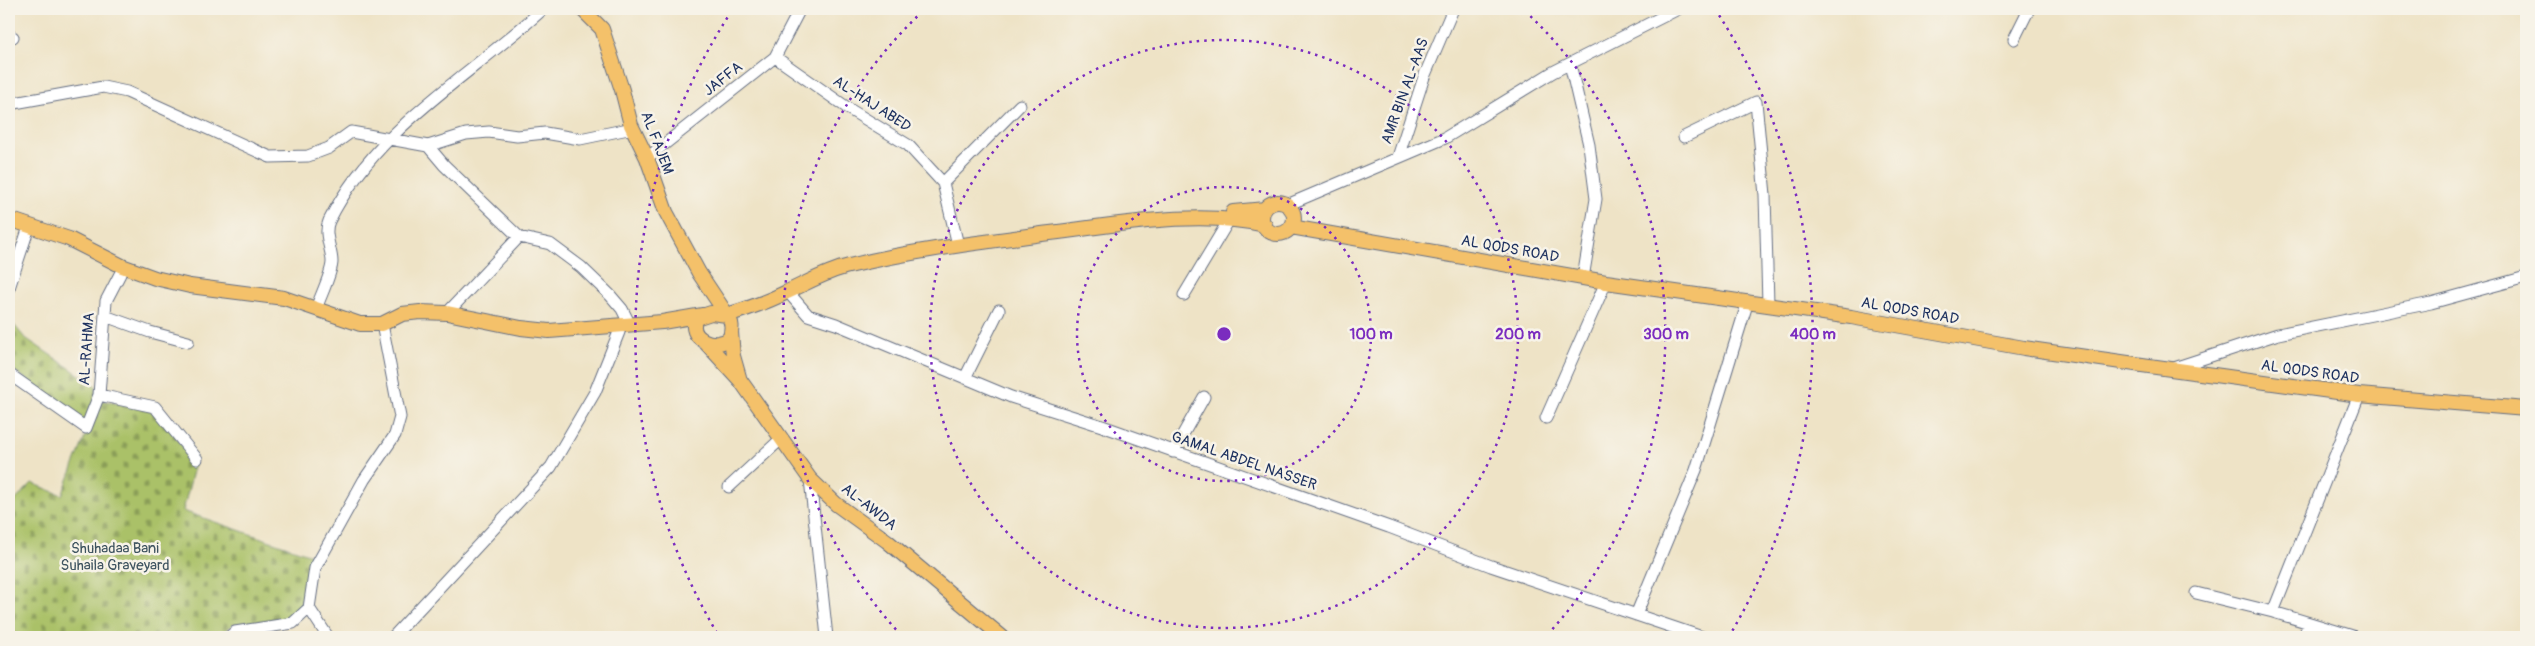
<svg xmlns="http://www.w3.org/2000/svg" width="2535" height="646" font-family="Pangolin,sans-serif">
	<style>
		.cemetery { fill: url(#cemetery-stones); stroke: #627862 }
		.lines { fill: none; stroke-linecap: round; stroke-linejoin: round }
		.minor-casing { stroke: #656e82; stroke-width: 13 }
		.major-casing { stroke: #656e82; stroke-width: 16 }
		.minor { stroke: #fff; stroke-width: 11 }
		.major { stroke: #f4c16b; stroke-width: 14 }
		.ring { fill: none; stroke: #7b2cbf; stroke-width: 2.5; stroke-dasharray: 2.5 5 }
		.labels { text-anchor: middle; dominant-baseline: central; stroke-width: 5; stroke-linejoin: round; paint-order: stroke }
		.street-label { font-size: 15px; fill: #1b2f5e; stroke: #f7f3e8 }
		.park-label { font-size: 15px; fill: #3f5460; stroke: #f7f3e8 }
		.centre { fill: #7b2cbf; stroke: #f7f3e8; stroke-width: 2.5 }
		.ring-label { font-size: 15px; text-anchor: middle; font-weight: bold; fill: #7b2cbf; stroke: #f7f3e8; stroke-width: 5; stroke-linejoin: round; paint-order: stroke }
	</style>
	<defs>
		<pattern id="cemetery-stones" width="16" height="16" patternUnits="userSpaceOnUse" patternTransform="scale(1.25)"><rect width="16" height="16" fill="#aac167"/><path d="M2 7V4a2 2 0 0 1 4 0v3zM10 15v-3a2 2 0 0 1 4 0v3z" fill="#8a9d58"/></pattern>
	</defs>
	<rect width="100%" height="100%" fill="#f7f3e8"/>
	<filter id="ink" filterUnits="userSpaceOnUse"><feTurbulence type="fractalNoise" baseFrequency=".02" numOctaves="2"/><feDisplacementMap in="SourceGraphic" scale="10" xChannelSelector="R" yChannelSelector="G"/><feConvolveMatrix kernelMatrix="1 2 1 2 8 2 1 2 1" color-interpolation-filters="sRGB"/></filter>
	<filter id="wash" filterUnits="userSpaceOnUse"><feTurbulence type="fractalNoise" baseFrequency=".0096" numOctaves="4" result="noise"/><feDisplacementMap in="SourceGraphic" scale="20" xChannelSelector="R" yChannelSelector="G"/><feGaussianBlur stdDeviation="1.12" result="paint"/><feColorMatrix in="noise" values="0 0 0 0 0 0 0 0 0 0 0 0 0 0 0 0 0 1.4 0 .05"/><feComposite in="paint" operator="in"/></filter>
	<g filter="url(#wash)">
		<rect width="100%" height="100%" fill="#eee3c6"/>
		<path class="cemetery" d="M 9,319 L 24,337 L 96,386 L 96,399 L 157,412 L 195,463 L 183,511 L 314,556 L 299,611 L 287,618 L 234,624 L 217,637 L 9,637 L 9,507 L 32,483 L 62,495 L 90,425 L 9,367 Z"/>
	</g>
	<g filter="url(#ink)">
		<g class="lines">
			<defs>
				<path id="minor" d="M 9,36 L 13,37
					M 2014,39 L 2029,9
					M 775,57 L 849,109 L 908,145 L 943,183 L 958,245
					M 1570,64 L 1589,145 L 1596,199 L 1583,278
					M 9,104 L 103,87 L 127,92 L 270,157 L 308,156 L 329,148 L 351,132 L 428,146 L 444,165 L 519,237 L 550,244 L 581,267 L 610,295 L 622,309 L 629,323
					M 1684,137 L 1756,102 L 1765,195 L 1768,304
					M 428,146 L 466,134 L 489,132 L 517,136 L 545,133 L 580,139 L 633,128
					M 1398,157 L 1424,77 L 1453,9
					M 647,158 L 775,57 L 800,9
					M 943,183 L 1020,105
					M 1287,205 L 1445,138 L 1553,72 L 1678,9
					M 120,274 L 106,301 L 99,395 L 155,407 L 197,459
					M 9,288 L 27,233
					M 788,292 L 808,315 L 836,324 L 1011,397 L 1102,426 L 1389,527 L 1491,566 L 1702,637
					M 1184,295 L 1229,220
					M 316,309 C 320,297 332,273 332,262 C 332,249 323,234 329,221 C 377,126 468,78 543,9
					M 447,313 L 519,237
					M 105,316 L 150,332 L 188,342
					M 2171,369 L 2278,334 L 2431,303 L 2526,277
					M 9,374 L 86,428 L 99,395
					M 965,378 L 999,310
					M 1546,418 L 1606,282
					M 1173,452 L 1204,397
					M 810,479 L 827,637
					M 729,487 L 782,438
					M 2196,593 L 2273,612 L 2356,637
					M 309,608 L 328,637
					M 2273,612 L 2359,395
					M 1636,615 L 1696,470 L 1748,301
					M 229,637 L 235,632 L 293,623 L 309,608 L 315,568 L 364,480 L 395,435 L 400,417 L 382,324
					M 393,637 L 551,467 L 595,392 L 619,332
					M 2303,637 L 2310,623"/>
				<path id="major" d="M 582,9 L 602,29 L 622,90 L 631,125 L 647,158 L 666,212 L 699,273 L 727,315 C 747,309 767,302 787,292 C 807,283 827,271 849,266 C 915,250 983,242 1050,233 C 1117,225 1199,209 1265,225
					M1262 218a16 16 0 1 1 32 0a16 16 0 1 1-32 0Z
					M 1233,212 L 1265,209
					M 9,219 L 69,239 L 122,266 L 155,278 L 190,286 L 284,298 L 360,324 L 382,324 L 402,314 L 420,312 L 447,313 L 521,328 L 549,331 L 662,322 L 703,315
					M 1291,227 L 1606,282 L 1851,317 L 2024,348 L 2142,365 L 2359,395 L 2526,409
					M 711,313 L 727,315 C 733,322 732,329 730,338 C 715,351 686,338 696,318 Z
					M 731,332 L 733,356 L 739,377
					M 706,343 L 740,380 L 810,479 L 836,504 L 887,541 L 1002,637"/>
			</defs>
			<use href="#minor" class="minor-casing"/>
			<use href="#major" class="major-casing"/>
			<use href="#minor" class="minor"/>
			<use href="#major" class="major"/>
		</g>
	</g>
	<g class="ring">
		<circle cx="1224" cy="334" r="147"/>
		<circle cx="1224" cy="334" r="294"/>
		<path d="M901 635A442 442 0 0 1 923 11M1525 11A442 442 0 0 1 1547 635"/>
		<path d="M717 633A589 589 0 0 1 733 9M1715 9A589 589 0 0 1 1731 633"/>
	</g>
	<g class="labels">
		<g class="street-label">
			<text transform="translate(723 79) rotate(-38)">JAFFA</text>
			<text transform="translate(1405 91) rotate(-70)">AMR BIN AL-AAS</text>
			<text transform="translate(872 104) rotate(33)">AL-HAJ ABED</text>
			<text transform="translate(657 143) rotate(69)">AL FAJEM</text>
			<text transform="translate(1510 249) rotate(10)">AL QODS ROAD</text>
			<text transform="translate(1910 311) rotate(10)">AL QODS ROAD</text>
			<text transform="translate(87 349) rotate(-86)">AL-RAHMA</text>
			<text transform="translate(2310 372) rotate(8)">AL QODS ROAD</text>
			<text transform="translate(1244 461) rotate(19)">GAMAL ABDEL NASSER</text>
			<text transform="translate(869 507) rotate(38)">AL-AWDA</text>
		</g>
		<g class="park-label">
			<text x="115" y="548">Shuhadaa Bani<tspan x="115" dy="17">Suhaila Graveyard</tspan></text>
		</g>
	</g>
	<circle cx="1224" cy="334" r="8" class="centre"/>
	<g class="ring-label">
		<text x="1371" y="339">100 m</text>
		<text x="1518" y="339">200 m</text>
		<text x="1666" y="339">300 m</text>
		<text x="1813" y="339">400 m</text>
	</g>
	<rect width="2535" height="646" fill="none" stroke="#f7f3e8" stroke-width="30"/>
</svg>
